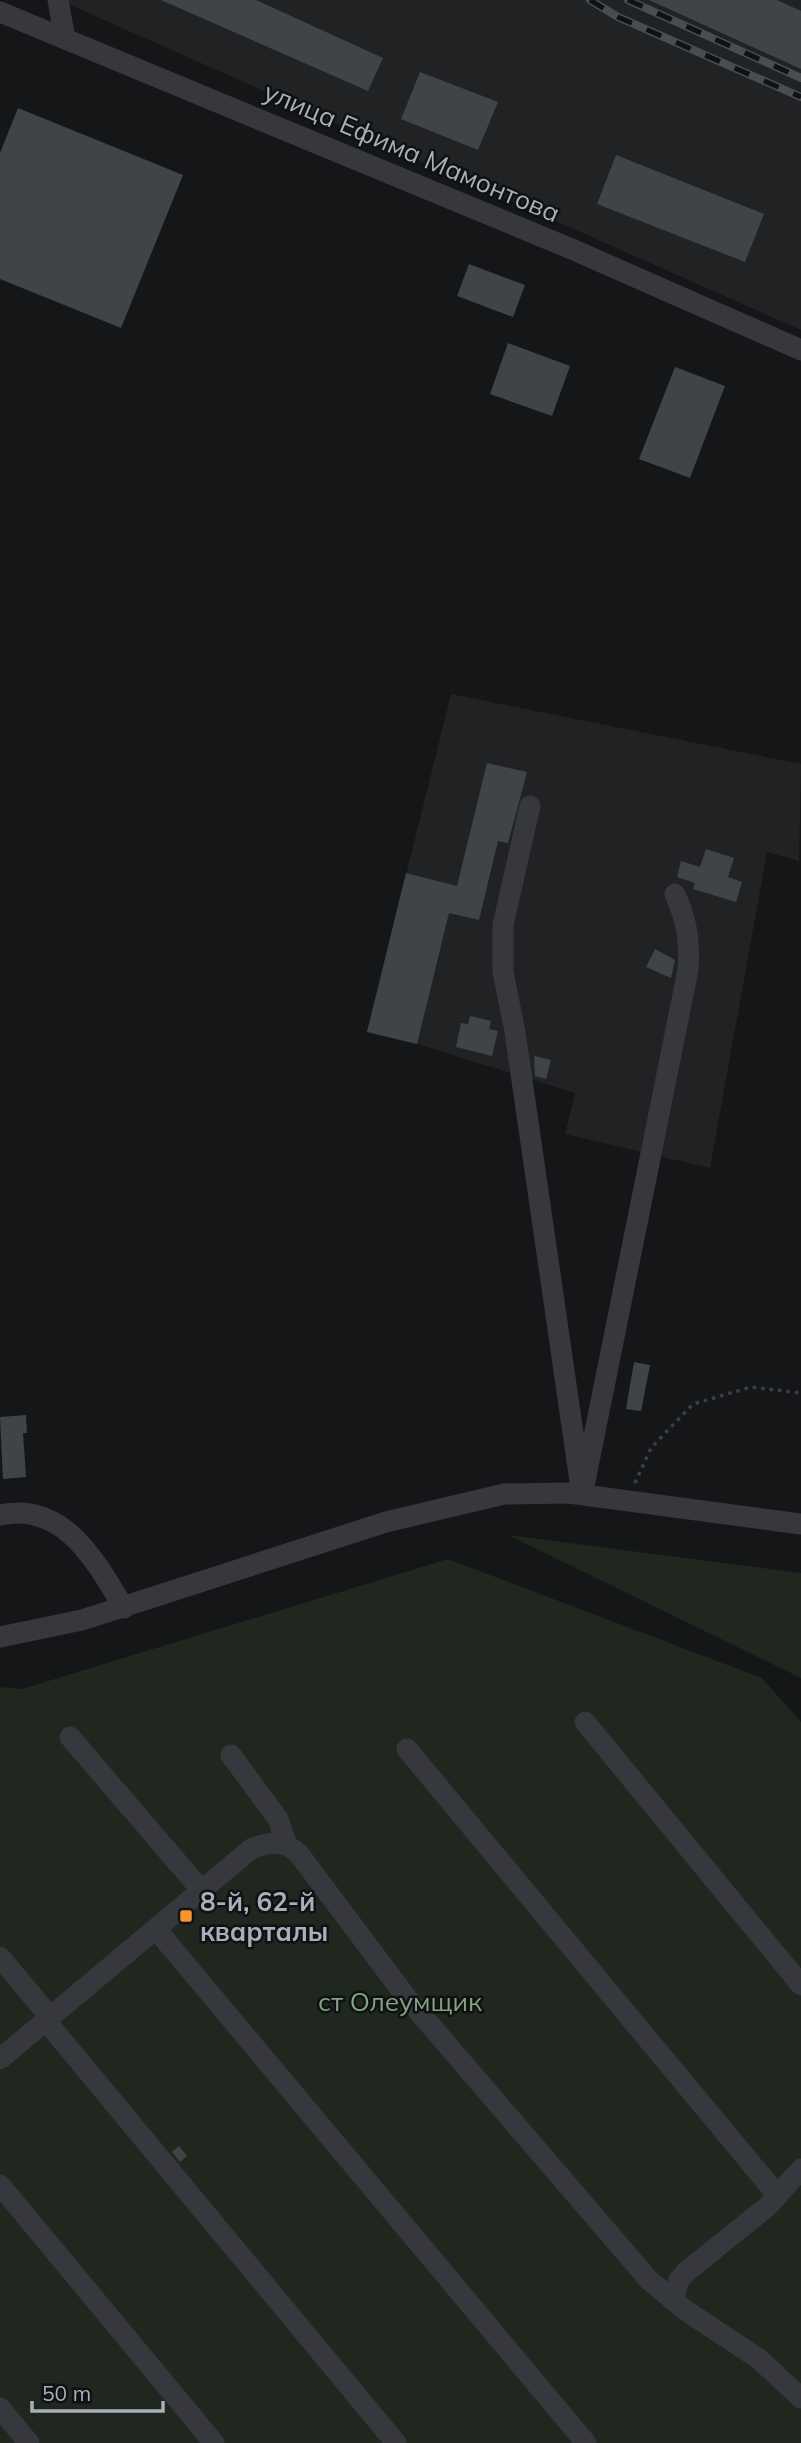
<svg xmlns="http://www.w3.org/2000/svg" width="801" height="2443" font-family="Mulish,sans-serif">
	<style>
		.built { fill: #212224 }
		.green { fill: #1f271f }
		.building { fill: #414447 }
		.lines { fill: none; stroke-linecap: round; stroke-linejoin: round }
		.path { stroke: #3c3f44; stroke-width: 3.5; stroke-dasharray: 3.5 5; stroke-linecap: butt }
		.minor { stroke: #36383d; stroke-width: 21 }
		.rail-casing { stroke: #494d52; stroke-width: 8 }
		.rail { stroke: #101112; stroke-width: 5; stroke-dasharray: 16; stroke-linecap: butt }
		.poi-dot { fill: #f59530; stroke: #101112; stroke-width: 2.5 }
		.labels { text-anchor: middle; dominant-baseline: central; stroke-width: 5; stroke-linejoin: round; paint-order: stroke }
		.street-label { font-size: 26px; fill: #a7afb8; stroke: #101112 }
		.poi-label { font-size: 26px; font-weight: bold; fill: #a7afb8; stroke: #101112; text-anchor: start }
		.park-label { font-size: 26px; fill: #81a37e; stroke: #101112 }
	</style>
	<rect width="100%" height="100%" fill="#151617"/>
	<path class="built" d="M 59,0 L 801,0 L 801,330 Z
		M 451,694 L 801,764 L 799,861 L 767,852 L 710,1168 L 565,1134 L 575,1093 L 417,1044 L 367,1032 Z"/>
	<path class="green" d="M 508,1535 L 801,1573 L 801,1678 Z
		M 448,1559 L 762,1678 L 801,1722 L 801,2443 L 0,2443 L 0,1687 L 22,1689 Z"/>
	<path class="building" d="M 161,0 L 256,0 L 383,58 L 368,91 Z
		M 649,0 L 777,0 L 801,11 L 801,69 Z
		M 420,72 L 498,102 L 478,150 L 401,119 Z
		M 18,108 L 183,175 L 121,328 L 0,279 L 0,153 Z
		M 616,155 L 764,214 L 745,262 L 597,204 Z
		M 469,264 L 525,285 L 513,317 L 457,296 Z
		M 508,343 L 570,366 L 552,416 L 490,394 Z
		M 675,367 L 725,386 L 690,478 L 639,459 Z
		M 487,763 L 527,772 L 508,843 L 498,841 L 479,920 L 449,913 L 417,1044 L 367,1032 L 406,873 L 457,886 Z
		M 706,849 L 734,858 L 728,877 L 742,882 L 736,902 L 693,889 L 695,883 L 677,877 L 681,861 L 700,867 Z
		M 655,949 L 675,960 L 671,978 L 646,967 Z
		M 470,1016 L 491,1021 L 489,1029 L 498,1031 L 492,1056 L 456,1047 L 461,1023 L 468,1024 Z
		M 534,1056 L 551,1060 L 546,1079 L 535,1076 Z
		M 634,1362 L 650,1365 L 641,1411 L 626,1409 Z
		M 26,1415 L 27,1433 L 23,1433 L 26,1477 L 3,1479 L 0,1417 Z
		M 179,2146 L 187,2156 L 180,2162 L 172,2152 Z"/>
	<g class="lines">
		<path class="path" d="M 635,1483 L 651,1448 L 693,1404 L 751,1387 L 801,1393"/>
		<path class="minor" d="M 58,0 L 65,39
			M 0,12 L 574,250 L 801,350
			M 530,806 L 503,925 L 503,972 L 515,1032 L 582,1495
			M 585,1481 L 688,970 C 690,940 687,921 675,894
			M 0,1515 C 64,1501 96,1562 124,1608
			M 0,1637 L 82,1620 L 386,1522 L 504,1494 L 569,1493 L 801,1524
			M 585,1722 L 801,1985
			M 70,1737 L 202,1891
			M 407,1749 L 778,2196
			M 231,1755 L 278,1819 L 287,1845
			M 156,1929 L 586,2443
			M 0,1957 L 50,2017
			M 46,2021 L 396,2443
			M 0,2059 L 251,1849 C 268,1842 284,1839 299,1854 L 407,1998 L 649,2280 L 685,2310 L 759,2359 L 801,2398
			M 0,2185 L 214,2443
			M 673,2301 L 679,2280 L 686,2272 L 768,2206 L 801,2169
			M 0,2408 L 29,2443"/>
		<defs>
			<path id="rail" d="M 590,0 L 618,17 L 801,97
				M 628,0 L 801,78"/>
		</defs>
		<use href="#rail" class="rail-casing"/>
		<use href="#rail" class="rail"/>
	</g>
	<rect class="poi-dot" x="179" y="1909" width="14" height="14" rx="3.5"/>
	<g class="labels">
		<g class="street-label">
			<text transform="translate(412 152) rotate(23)">улица Ефима Мамонтова</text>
		</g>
		<g class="poi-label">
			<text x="200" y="1901">8-й, 62-й<tspan x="200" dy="30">кварталы</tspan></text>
		</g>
		<g class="park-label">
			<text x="400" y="2001">ст Олеумщик</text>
		</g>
	</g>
	<path d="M32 2401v10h131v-10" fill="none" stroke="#a7afb8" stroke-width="3.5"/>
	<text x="42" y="2401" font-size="21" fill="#a7afb8" stroke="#101112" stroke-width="5" paint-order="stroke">50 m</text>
</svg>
